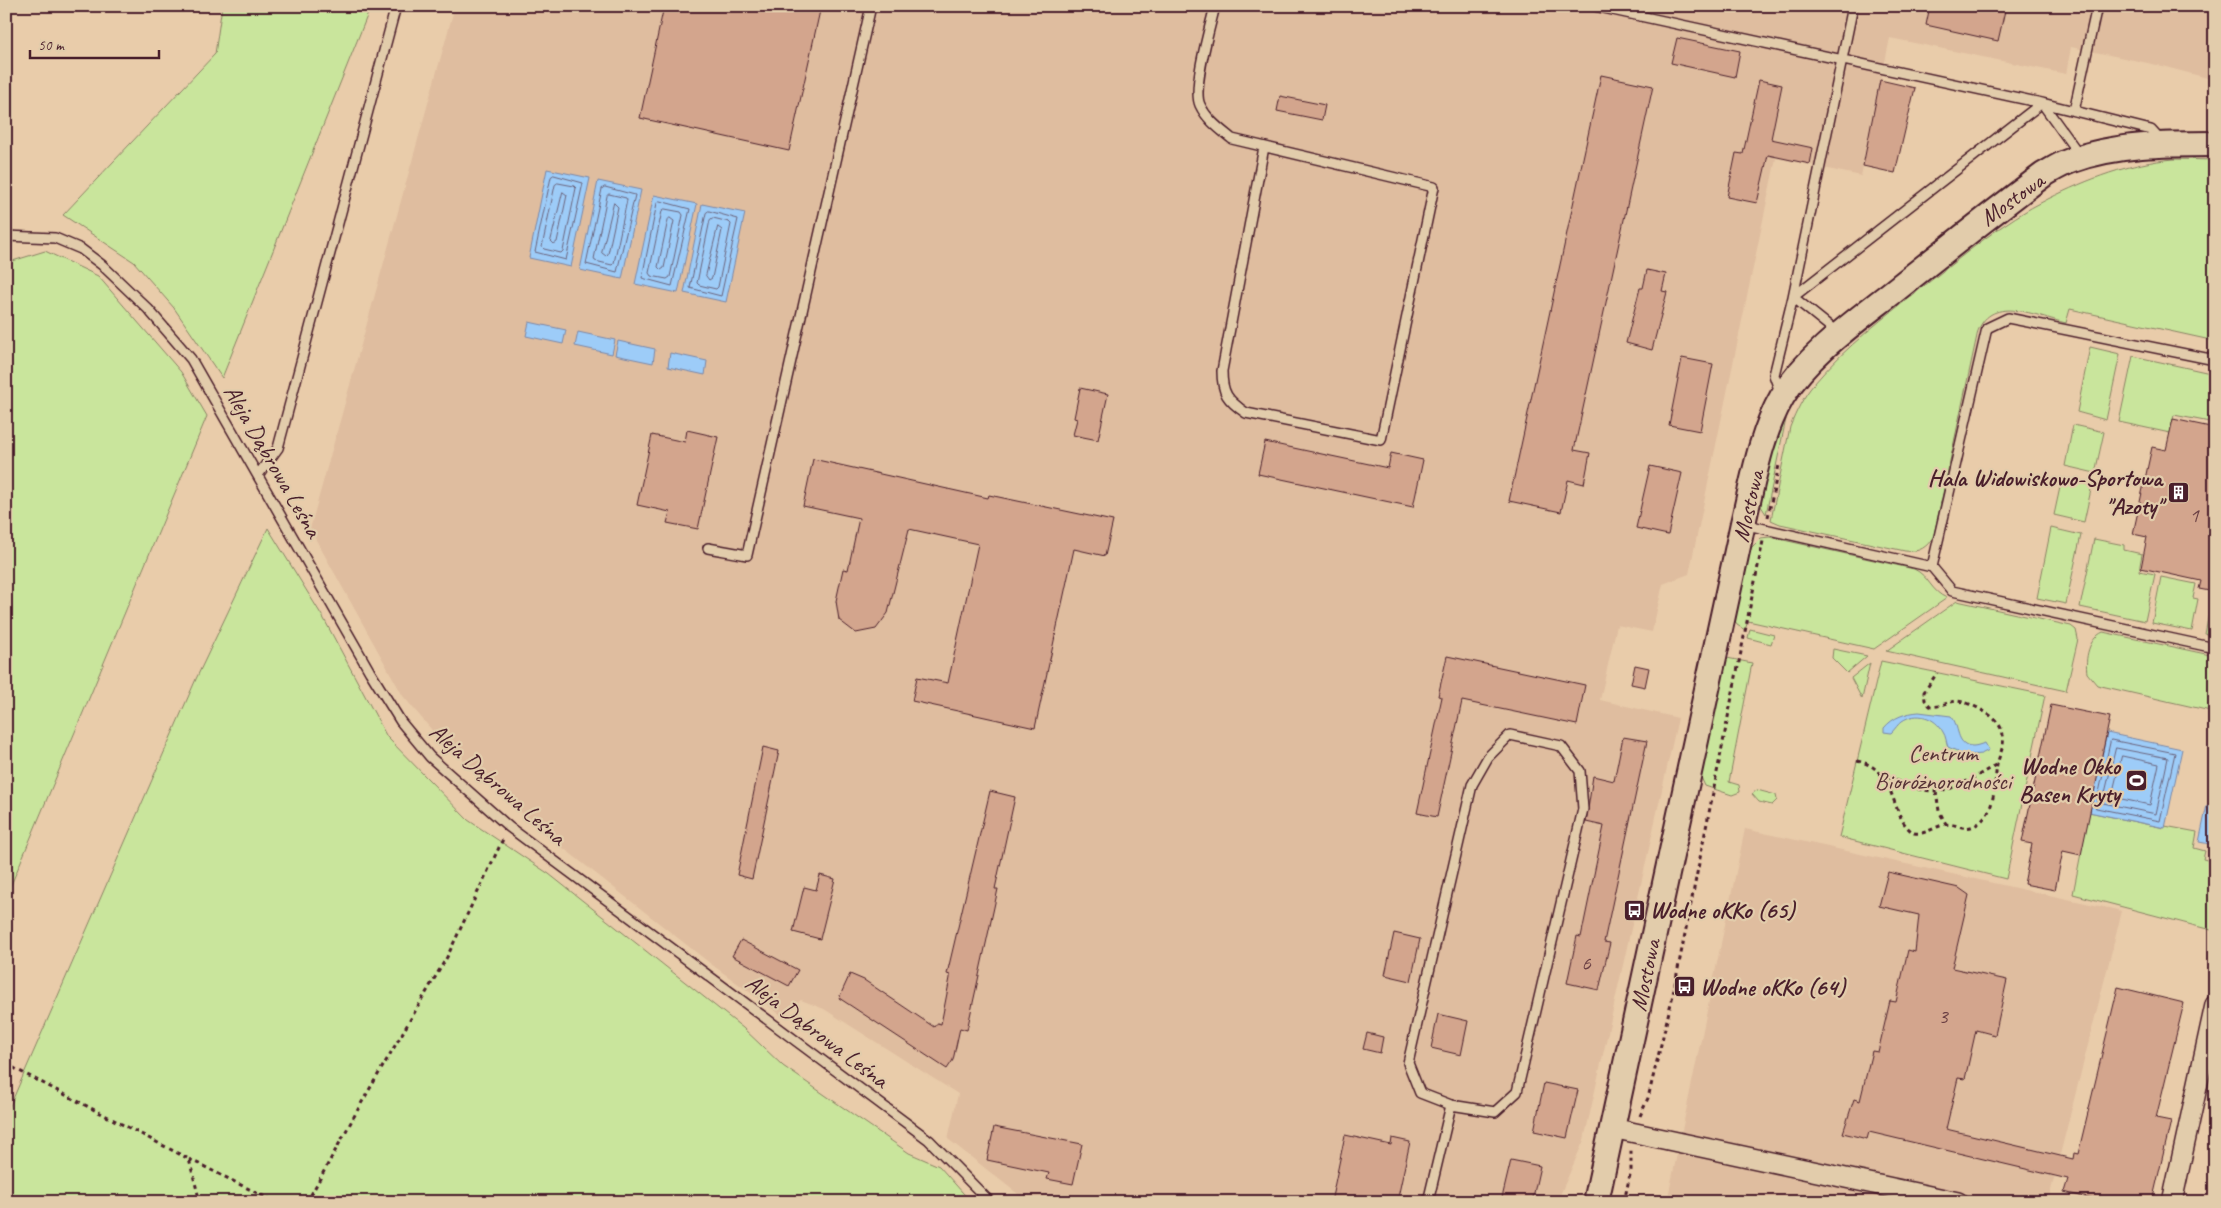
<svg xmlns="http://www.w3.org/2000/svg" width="2221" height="1208" font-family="Caveat,sans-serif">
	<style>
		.built { fill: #dfbd9f }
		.green { fill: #c9e59c; stroke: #8a8264 }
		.water { fill: #9dccf8; stroke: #7c87a6 }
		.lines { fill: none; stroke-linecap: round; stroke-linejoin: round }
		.shore { stroke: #6b647d; stroke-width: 1 }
		.building { fill: #d3a58d; stroke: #4a1f2b }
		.service-casing { stroke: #4a1f2b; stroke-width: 12 }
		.minor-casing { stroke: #4a1f2b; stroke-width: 22 }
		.tertiary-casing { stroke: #4a1f2b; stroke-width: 28 }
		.path { stroke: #4a1f2b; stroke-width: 3; stroke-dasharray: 4 4; stroke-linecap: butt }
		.service { stroke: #e2ccab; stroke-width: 9 }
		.minor { stroke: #e2ccab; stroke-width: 19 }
		.tertiary { stroke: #e2ccab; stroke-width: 24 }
		.labels { text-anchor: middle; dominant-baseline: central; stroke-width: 4.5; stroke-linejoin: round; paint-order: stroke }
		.number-label { font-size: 21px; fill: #6c4044 }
		.street-label { font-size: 24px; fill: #4a1f2b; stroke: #e2ccab }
		.poi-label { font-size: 24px; font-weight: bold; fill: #4a1f2b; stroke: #e2ccab; text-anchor: end }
		.park-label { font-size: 24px; fill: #573336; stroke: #e2ccab }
	</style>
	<rect width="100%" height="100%" fill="#e9ccaa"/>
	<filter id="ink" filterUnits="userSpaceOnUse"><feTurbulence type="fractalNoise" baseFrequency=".02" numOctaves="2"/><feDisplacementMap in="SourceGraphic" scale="10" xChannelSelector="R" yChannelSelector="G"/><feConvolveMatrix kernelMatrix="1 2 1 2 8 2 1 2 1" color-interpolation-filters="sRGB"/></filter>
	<g filter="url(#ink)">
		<path class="built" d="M 455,6 L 2215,6 L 2215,80 L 2162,66 L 2071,47 L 2066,74 L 1890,38 L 1861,176 L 1776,158 L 1689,574 L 1663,584 L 1652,632 L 1617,625 L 1600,700 L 1678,718 L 1584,1140 L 1557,1202 L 1028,1202 L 948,1139 L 958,1094 L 824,1009 L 801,1000 L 781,1015 L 711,964 L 543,832 L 436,735 L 403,696 L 310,529 Z
			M 1745,829 L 2122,911 L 2048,1202 L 1667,1202 Z"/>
		<path class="green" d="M 222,6 L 371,6 L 222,378 L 174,308 L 134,262 L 63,215 L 215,54 Z
			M 2174,159 L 2215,160 L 2215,341 L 2070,309 L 2066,323 C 2036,316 1992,294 1978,331 L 1934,535 C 1928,547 1919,553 1905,551 L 1780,524 L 1771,520 L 1790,427 C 1796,412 1803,397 1814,384 C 1845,347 1886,316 1924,286 C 1964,255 2003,221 2048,199 C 2088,179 2130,163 2174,159 Z
			M 45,251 L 98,276 L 181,372 L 207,416 L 6,897 L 6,263 Z
			M 2090,347 L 2120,354 L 2106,420 L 2077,412 Z
			M 2133,356 L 2215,374 L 2215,423 L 2174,415 L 2170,433 L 2119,422 Z
			M 1786,419 L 1766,514 L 1759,503 L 1771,455 Z
			M 2073,425 L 2104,432 L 2095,473 L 2065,466 Z
			M 2062,478 L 2092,485 L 2084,522 L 2054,515 Z
			M 268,528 L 324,619 L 387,737 L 468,820 L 549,874 L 743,1028 L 783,1066 L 909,1153 L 939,1166 L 971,1202 L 6,1202 L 6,1115 L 196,679 Z
			M 2051,528 L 2081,535 L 2066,604 L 2037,598 Z
			M 1761,538 L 1770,537 L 1914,569 C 1929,576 1931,592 1947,598 L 1874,649 L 1748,621 L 1745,630 L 1737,625 L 1734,618 L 1747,552 Z
			M 2094,539 L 2124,545 L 2124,550 L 2142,554 L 2139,571 L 2155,574 L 2145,621 L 2080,607 Z
			M 2161,577 L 2196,584 L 2193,598 L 2198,599 L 2192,631 L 2152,623 Z
			M 1957,601 L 2071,626 L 2076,630 L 2078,639 L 2066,691 L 1886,651 Z
			M 2211,603 L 2215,604 L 2215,636 L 2205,634 Z
			M 1750,629 L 1774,635 L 1771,644 L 1748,638 Z
			M 2103,632 L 2215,656 L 2215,712 L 2097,685 L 2087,673 C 2085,659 2088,639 2103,632 Z
			M 1833,649 L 1867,656 L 1847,673 L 1832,658 Z
			M 1727,658 L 1752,663 L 1729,782 L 1739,785 L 1740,792 L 1732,795 L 1705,786 L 1700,775 Z
			M 1881,661 L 2045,695 L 2006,879 L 1839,837 Z
			M 1870,663 L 1862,699 L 1851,678 Z
			M 1757,790 L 1776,795 L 1777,800 L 1772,805 L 1759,802 L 1752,794 Z
			M 2089,812 L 2164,828 L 2165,826 L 2197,832 L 2194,848 L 2205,851 L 2203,859 L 2215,862 L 2215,931 L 2073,894 Z"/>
		<path class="water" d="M 547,169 L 590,178 L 571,267 L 529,258 Z
			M 598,181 L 641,190 L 622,279 L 580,270 Z
			M 654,195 L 697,204 L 678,293 L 635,284 Z
			M 702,204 L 745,213 L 726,302 L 684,293 Z
			M 529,322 L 566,330 L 563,344 L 526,336 Z
			M 578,332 L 615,340 L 612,354 L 575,346 Z
			M 618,341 L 655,349 L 653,363 L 615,355 Z
			M 670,353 L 707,361 L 705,375 L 668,367 Z
			M 1919,712 L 1951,716 C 1960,725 1955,746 1973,746 C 1977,746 1981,744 1985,743 L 1989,750 L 1981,754 L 1960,756 L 1957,751 L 1948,747 C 1946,742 1946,736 1943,732 C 1935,717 1917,711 1902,721 C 1898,724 1895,729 1891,733 L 1884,732 L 1884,728 C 1893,717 1906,713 1919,712 Z
			M 2107,733 L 2182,749 L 2165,828 L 2089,812 Z
			M 2207,805 L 2215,807 L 2215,845 L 2199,842 Z"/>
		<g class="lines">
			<path class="shore" d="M 554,175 L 583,183 L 566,260 L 535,252 L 551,177 Z
				M 558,183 L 574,186 L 576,188 L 563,251 L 561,253 L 544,249 L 542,247 L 555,185 Z
				M 605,187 L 635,195 L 617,272 L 586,264 L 602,189 Z
				M 563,192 L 567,195 L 557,242 L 554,244 L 551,241 Z
				M 609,194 L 626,198 L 627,200 L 614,263 L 612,265 L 595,261 L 594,259 L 607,196 Z
				M 660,201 L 690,209 L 672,286 L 642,278 L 657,203 Z
				M 614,203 L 618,207 L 608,254 L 606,256 L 602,253 Z
				M 665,209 L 681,212 L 683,215 L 670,277 L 667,279 L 651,276 L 649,273 L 662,211 Z
				M 709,211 L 738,219 L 721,296 L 690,288 L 706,213 Z
				M 670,218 L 674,221 L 664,268 L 661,270 L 658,267 L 668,220 Z
				M 713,218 L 729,222 L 731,224 L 718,287 L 716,289 L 699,285 L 697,283 L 710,220 Z
				M 718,227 L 722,230 L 712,278 L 709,280 L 706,276 Z
				M 2111,740 L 2175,753 L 2160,821 L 2096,808 Z
				M 2116,748 L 2168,758 L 2156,814 L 2103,803 Z
				M 2122,756 L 2159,764 L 2150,805 L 2112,797 Z"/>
		</g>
		<path class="building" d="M 664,6 L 821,6 L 789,151 L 640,118 Z
			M 1930,6 L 2006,6 L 1998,41 L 1926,25 Z
			M 1677,38 L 1740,51 L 1735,77 L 1671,63 Z
			M 1601,75 L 1653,86 L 1574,450 L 1590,453 L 1584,484 L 1568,480 L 1561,512 L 1509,501 Z
			M 1759,80 L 1782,85 L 1771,139 L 1813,148 L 1810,164 L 1768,155 L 1757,203 L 1727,197 L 1736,153 L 1743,154 Z
			M 1880,80 L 1915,88 L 1895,173 L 1863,166 Z
			M 1280,96 L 1325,105 L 1322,120 L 1277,111 Z
			M 1647,270 L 1666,274 L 1662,291 L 1667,292 L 1652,350 L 1626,343 L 1640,288 L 1643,288 Z
			M 1682,358 L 1713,364 L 1700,431 L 1669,425 Z
			M 1080,388 L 1108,394 L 1098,440 L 1073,435 L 1077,419 L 1074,418 Z
			M 2173,419 L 2215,428 L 2215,592 L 2199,589 L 2201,581 L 2141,568 L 2147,537 L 2133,534 L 2152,447 L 2166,450 Z
			M 687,430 L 718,437 L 698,529 L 667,523 L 670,512 L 637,505 L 652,435 L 685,442 Z
			M 1265,442 L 1388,468 L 1391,453 L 1423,460 L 1413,507 L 1258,474 Z
			M 813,459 L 988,498 L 989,495 L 1113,521 L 1105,556 L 1074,549 L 1035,728 L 912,701 L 917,677 L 948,683 L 978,544 L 909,529 L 888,613 L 876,629 L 856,633 L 839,620 L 836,601 L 843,569 L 848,570 L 859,518 L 803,506 Z
			M 1650,466 L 1682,473 L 1668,535 L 1636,528 Z
			M 1447,656 L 1585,685 L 1577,725 L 1462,701 L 1437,817 L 1417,813 L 1442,697 L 1438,696 Z
			M 1635,665 L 1649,668 L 1645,687 L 1631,684 Z
			M 2051,705 L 2110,717 L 2081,855 L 2063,851 L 2055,890 L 2024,884 L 2032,844 L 2022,842 Z
			M 1623,737 L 1647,741 L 1604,942 L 1610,943 L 1599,990 L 1567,983 L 1577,936 L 1581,937 L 1604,826 L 1586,822 L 1593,776 L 1614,781 Z
			M 763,747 L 779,751 L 752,879 L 737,875 Z
			M 990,791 L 1015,797 L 995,889 L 998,889 L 967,1030 L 960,1028 L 953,1060 L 947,1069 L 839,998 L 850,974 L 864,980 L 934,1027 L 937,1023 L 941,1024 L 950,978 L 950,975 L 947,974 Z
			M 1888,872 L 1959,888 L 1969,895 L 1952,968 L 2007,980 L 1995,1035 L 1976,1030 L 1965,1079 L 1958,1078 L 1946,1129 L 2073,1159 L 2074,1153 L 2078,1154 L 2118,987 L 2184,1003 L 2156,1118 L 2171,1121 L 2152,1202 L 2104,1202 L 2064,1192 L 2068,1179 L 1869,1132 L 1867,1139 L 1843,1133 L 1854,1099 L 1860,1101 L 1872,1051 L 1878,1052 L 1890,1001 L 1896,1002 L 1908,950 L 1915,952 L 1919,915 L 1879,906 Z
			M 820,875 L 835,879 L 820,939 L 793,932 L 804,887 L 816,890 Z
			M 1394,933 L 1420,939 L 1411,981 L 1385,975 Z
			M 741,940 L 798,970 L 789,986 L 732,956 Z
			M 1438,1014 L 1468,1021 L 1461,1055 L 1431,1048 Z
			M 1367,1033 L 1383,1037 L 1380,1053 L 1363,1049 Z
			M 1544,1083 L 1578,1090 L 1567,1138 L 1534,1131 Z
			M 994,1127 L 1082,1144 L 1073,1184 L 1047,1179 L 1049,1173 L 987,1160 Z
			M 1345,1135 L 1391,1145 L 1392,1138 L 1410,1142 L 1397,1202 L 1331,1202 Z
			M 1511,1160 L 1540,1166 L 1532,1202 L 1501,1202 Z"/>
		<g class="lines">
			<defs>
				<path id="service" d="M 1215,6 C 1210,27 1192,88 1200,105 C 1207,120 1220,129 1232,139 L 1434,187 L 1381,440 L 1246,413 C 1227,400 1222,393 1222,371 L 1264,147
					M 1594,6 L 2042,103 L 2081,157
					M 2074,111 L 2097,6
					M 6,236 L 55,238 L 81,249 L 102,265 L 148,309 L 191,359 L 370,672 L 401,722 L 430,757 L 509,827 L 929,1140 L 990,1202
					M 1839,334 L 1793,297 L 1853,6
					M 1781,395 L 1774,375 L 1793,297 L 2042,103 L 2151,130 L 2161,141
					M 258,475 L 278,448 L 396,6
					M 1743,524 L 1932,567 L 1952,591 L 2215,648
					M 708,548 L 747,555 L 871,6
					M 1932,567 L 1987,328 L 2008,318 L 2215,360
					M 1510,735 L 1561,746 L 1580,771 L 1583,809 L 1517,1092 L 1495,1112 L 1451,1105 L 1420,1093 L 1408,1063 L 1472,785 L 1488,757 Z
					M 1428,1202 L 1451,1105"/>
				<path id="minor" d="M 1612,1128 L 1958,1202
					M 2172,1202 L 2215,1005"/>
				<path id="tertiary" d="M 1596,1202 L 1743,523 C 1753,482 1760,435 1782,397 C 1807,355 1856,321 1894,291 C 1943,252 1992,213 2043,175 C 2052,170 2061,164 2070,161 C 2115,144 2167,144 2215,144"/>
			</defs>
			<use href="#service" class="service-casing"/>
			<use href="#minor" class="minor-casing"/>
			<use href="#tertiary" class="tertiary-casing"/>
			<path class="path" d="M 1768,517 L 1779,465
				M 1857,761 C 1898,768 1889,818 1914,833 C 1925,835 1932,828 1943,825 C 1956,821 1964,834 1979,823 C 1996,810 1994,784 1997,765 C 1999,755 2005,746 2003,735 C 2002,727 1995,718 1988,714 C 1981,709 1966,701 1956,701 C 1947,702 1939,708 1930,706 L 1925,700 L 1924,692 L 1937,673
				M 1881,773 C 1934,802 1949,793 1997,764
				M 1936,791 L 1939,811 L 1946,824
				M 6,1064 L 189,1159 L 200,1202
				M 1640,1116 L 1648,1098 L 1672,999 L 1763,541
				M 189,1159 L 275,1202
				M 307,1202 L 362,1102 L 447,957 L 504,837
				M 1624,1202 L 1631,1170 L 1631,1148"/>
			<use href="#service" class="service"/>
			<use href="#minor" class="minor"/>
			<use href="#tertiary" class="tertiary"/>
		</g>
	</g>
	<defs>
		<symbol id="building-square" viewBox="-11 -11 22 22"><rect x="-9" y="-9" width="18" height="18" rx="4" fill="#4a1f2b" stroke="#e2ccab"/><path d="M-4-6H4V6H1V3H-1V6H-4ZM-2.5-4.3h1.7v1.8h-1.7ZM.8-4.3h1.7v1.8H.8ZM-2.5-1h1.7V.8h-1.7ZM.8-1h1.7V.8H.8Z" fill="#fff"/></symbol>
		<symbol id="stadium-square" viewBox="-11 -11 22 22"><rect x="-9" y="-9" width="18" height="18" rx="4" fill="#4a1f2b" stroke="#e2ccab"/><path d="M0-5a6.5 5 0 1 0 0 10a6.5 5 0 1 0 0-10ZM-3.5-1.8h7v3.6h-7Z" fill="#fff"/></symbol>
		<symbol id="bus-square" viewBox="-11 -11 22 22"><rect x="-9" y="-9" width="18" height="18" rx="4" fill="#4a1f2b" stroke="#e2ccab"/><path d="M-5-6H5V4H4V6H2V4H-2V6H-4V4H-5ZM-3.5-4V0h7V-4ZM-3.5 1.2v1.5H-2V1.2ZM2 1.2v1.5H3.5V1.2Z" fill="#fff"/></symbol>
	</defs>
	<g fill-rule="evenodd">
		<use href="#building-square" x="2166" y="480" width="25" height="25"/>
		<use href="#stadium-square" x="2124" y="768" width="25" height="25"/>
		<use href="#bus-square" x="1622" y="898" width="25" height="25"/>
		<use href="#bus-square" x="1672" y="974" width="25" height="25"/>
	</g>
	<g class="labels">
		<g class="number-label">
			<text x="2194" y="515">1</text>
			<text x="1586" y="963">6</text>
			<text x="1943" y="1016">3</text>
		</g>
		<g class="street-label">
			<text transform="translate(2012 199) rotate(-36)">Mostowa</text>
			<text transform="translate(273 461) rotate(60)">Aleja Dąbrowa Leśna</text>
			<text transform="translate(1748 506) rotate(-77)">Mostowa</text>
			<text transform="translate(498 784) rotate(41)">Aleja Dąbrowa Leśna</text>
			<text transform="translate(1645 975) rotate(-78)">Mostowa</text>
			<text transform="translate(817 1031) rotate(37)">Aleja Dąbrowa Leśna</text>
		</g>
		<g class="poi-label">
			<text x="2162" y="478">Hala Widowiskowo-Sportowa<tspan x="2162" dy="28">"Azoty"</tspan></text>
			<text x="2120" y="766">Wodne Okko<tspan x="2120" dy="28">Basen Kryty</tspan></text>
			<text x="1650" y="910" text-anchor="start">Wodne oKKo (65)</text>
			<text x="1700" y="987" text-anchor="start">Wodne oKKo (64)</text>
		</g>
		<g class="park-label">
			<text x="1943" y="753">Centrum<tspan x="1943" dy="28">Bioróżnorodności</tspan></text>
		</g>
	</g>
	<rect width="2221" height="1208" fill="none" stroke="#e2ccab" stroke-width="25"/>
	<rect x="12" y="12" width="2196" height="1183" fill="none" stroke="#4a1f2b" stroke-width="2" filter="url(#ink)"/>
	<path d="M30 50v8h129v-8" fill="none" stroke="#4a1f2b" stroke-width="2.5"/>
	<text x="38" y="50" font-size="15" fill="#4a1f2b" stroke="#e2ccab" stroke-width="4" paint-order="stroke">50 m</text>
</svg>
